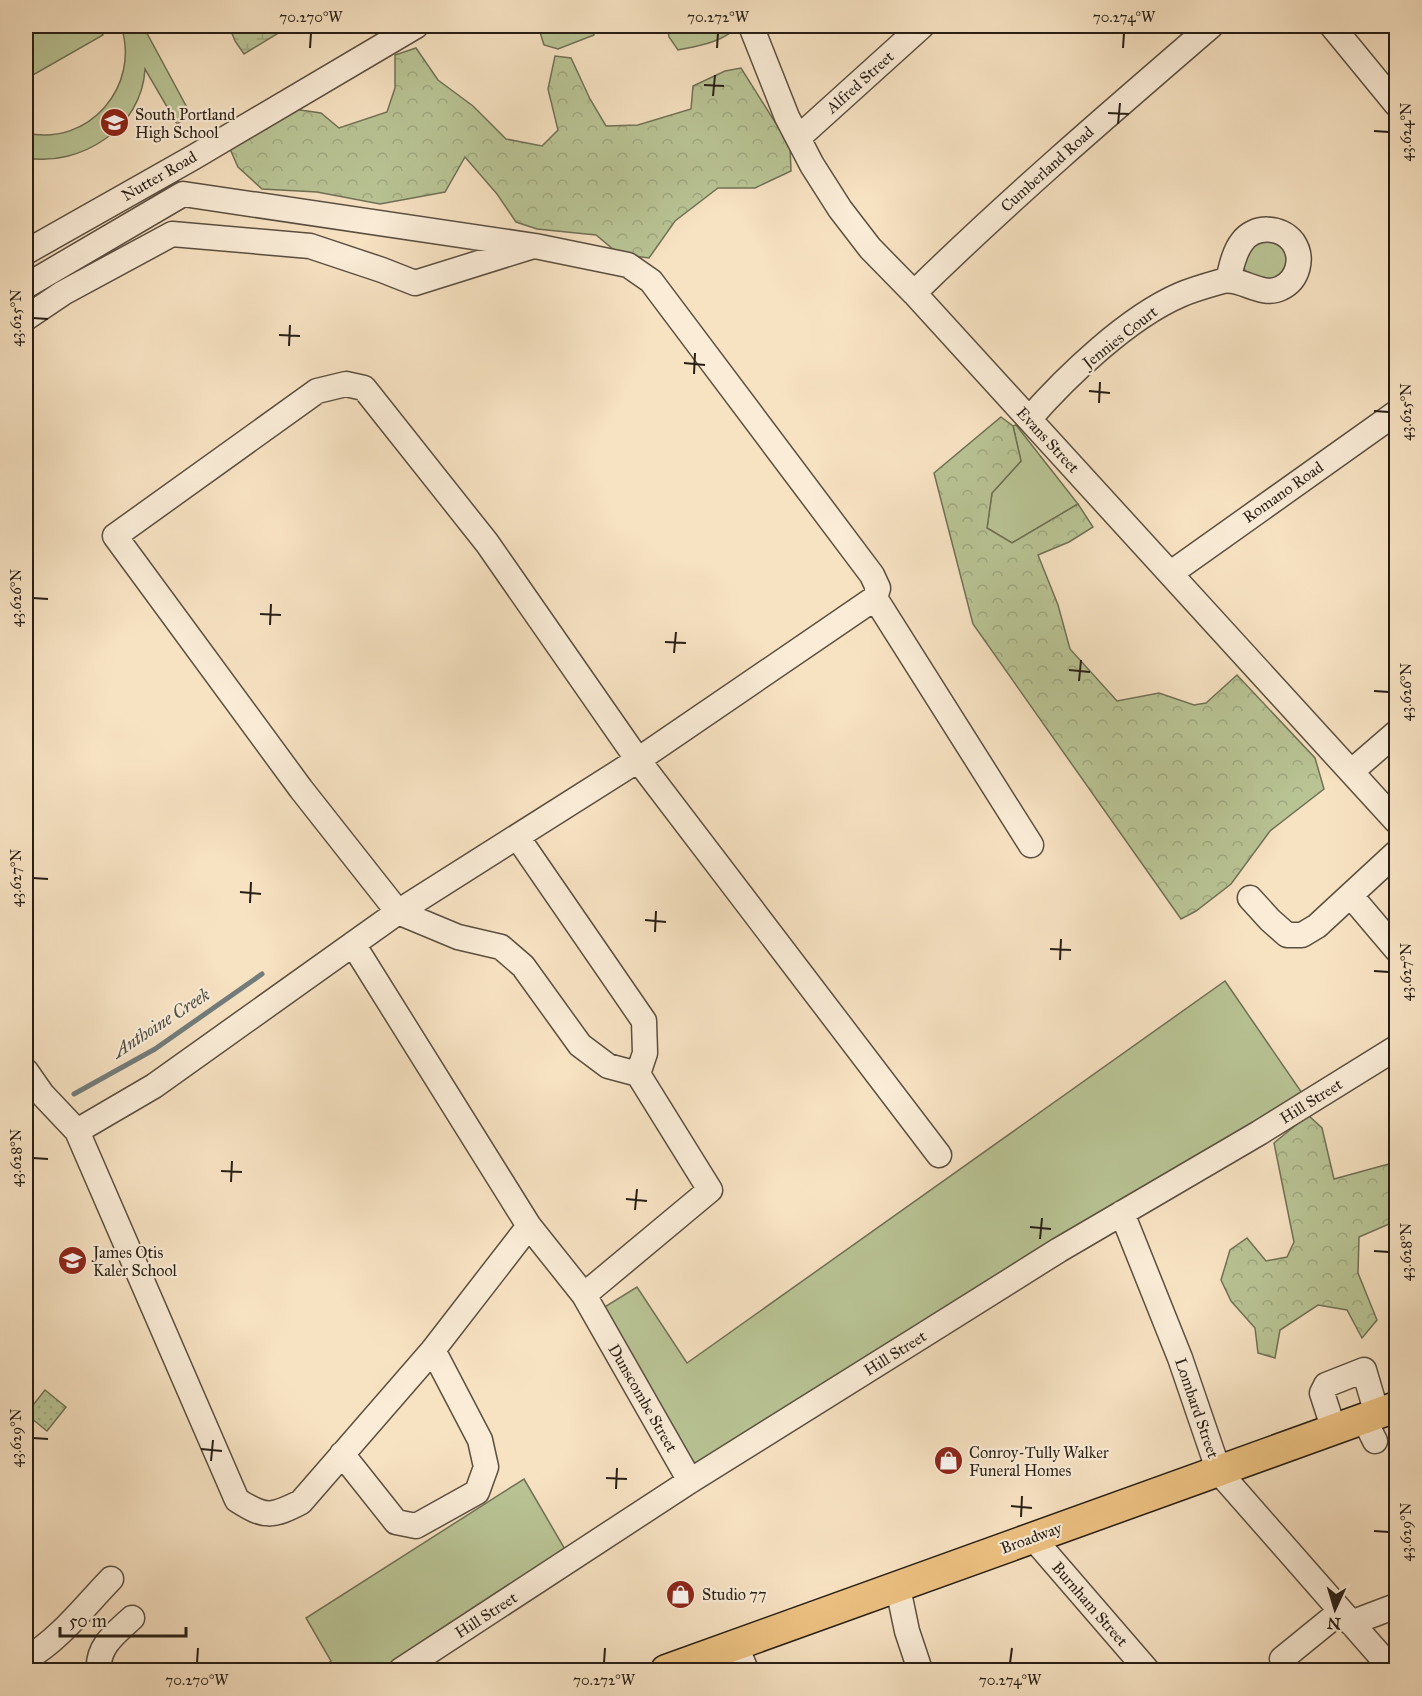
<svg xmlns="http://www.w3.org/2000/svg" width="1422" height="1696" font-family="'IM FELL Great Primer',serif">
	<style>
		.grass { fill: #b9c495; stroke: #707155; stroke-width: 1.5 }
		.forest { fill: url(#forest-crowns); stroke: #707155; stroke-width: 1.5 }
		.wetland { fill: url(#wetland-marsh); stroke: #707155; stroke-width: 1.5 }
		.park { fill: url(#park-dots); stroke: #707155; stroke-width: 1.5 }
		.lines { fill: none; stroke-linecap: round; stroke-linejoin: round }
		.stream { stroke: #727c7b; stroke-width: 5 }
		.minor-casing { stroke: #5b4f40; stroke-width: 27 }
		.major-casing { stroke: #271e15; stroke-width: 33 }
		.minor { stroke: #faecd7; stroke-width: 24 }
		.major { stroke: #ecc181; stroke-width: 30 }
		.ticks { fill: none; stroke: #271e15; stroke-width: 2 }
		.labels { text-anchor: middle; dominant-baseline: central; stroke-width: 4.5; stroke-linejoin: round; paint-order: stroke }
		.street-label { font-size: 16px; fill: #271e15; stroke: #faecd7 }
		.poi-label { font-size: 16px; fill: #271e15; stroke: #faecd7; text-anchor: start }
		.water-label { font-size: 18px; font-style: italic; fill: #4c4d48; stroke: #faecd7 }
		.neatline { fill: none; stroke: #271e15; stroke-width: 2 }
		.ticks-label { font-size: 15px; text-anchor: middle; fill: #271e15 }
	</style>
	<defs>
		<pattern id="forest-crowns" width="20" height="18" patternUnits="userSpaceOnUse" patternTransform="scale(1.5)"><rect width="20" height="18" fill="#b9c495"/><path d="M2 6a3 3 0 1 1 6 0M12 15a3 3 0 1 1 6 0" fill="none" stroke="#9fa880"/></pattern>
		<pattern id="wetland-marsh" width="20" height="14" patternUnits="userSpaceOnUse" patternTransform="scale(1.5)"><rect width="20" height="14" fill="#b9c495"/><path d="M1 5h8M5 5V1M11 12h8M15 12V8" fill="none" stroke="#9fa880"/></pattern>
		<pattern id="park-dots" width="8" height="8" patternUnits="userSpaceOnUse" patternTransform="scale(1.5)"><rect width="8" height="8" fill="#b9c495"/><path d="M2 2h.1M6 6h.1" fill="none" stroke="#9fa880" stroke-width="1.8" stroke-linecap="round"/></pattern>
	</defs>
	<rect width="100%" height="100%" fill="#f7e2c2"/>
	<filter id="stains"><feTurbulence type="fractalNoise" baseFrequency=".00333" numOctaves="4"/><feColorMatrix values="0 0 0 0 .2 0 0 0 0 .09 0 0 0 0 .02 0 0 0 .5 -.17"/></filter>
	<radialGradient id="worn" r=".72"><stop offset=".6" stop-color="#630" stop-opacity="0"/><stop offset="1" stop-color="#630" stop-opacity=".3"/></radialGradient>
	<path class="grass" d="M 26,26 L 98,26 L 103,35 L 26,79 Z
		M 121,26 L 143,26 L 191,115 L 177,124 L 145,69 C 142,128 81,167 26,158 L 26,133 C 89,147 141,86 121,26 Z
		M 538,26 L 592,26 L 594,35 L 558,49 L 544,45 Z
		M 667,26 L 738,26 C 724,42 698,46 678,50 L 669,37 Z
		M 1279,236 L 1292,265 L 1275,282 L 1250,278 L 1241,264 L 1244,247 Z
		M 1016,425 L 1078,504 L 1012,543 L 987,528 L 992,493 L 1021,461 L 1013,426 Z
		M 1225,981 L 1302,1093 L 868,1356 L 698,1464 L 689,1460 L 603,1308 L 637,1287 L 687,1363 Z
		M 524,1479 L 566,1551 L 384,1670 L 319,1670 L 331,1661 L 306,1618 Z"/>
	<path class="forest" d="M 416,48 L 438,80 L 473,106 L 506,139 L 542,146 L 558,130 L 548,89 L 555,56 L 571,58 L 590,99 L 606,126 L 638,125 L 691,109 L 693,86 L 725,71 L 741,68 L 790,146 L 791,171 L 755,188 L 718,188 L 675,221 L 649,258 L 619,254 L 596,235 L 537,229 L 516,222 L 497,194 L 465,157 L 445,192 L 380,204 L 317,192 L 262,189 L 238,167 L 230,149 L 279,107 L 321,113 L 339,128 L 387,112 L 395,88 L 395,55 Z
		M 1001,417 L 1013,426 L 1021,461 L 992,493 L 987,528 L 1012,543 L 1078,504 L 1093,527 L 1069,542 L 1038,555 L 1058,605 L 1070,649 L 1117,701 L 1159,693 L 1194,705 L 1206,703 L 1237,675 L 1315,758 L 1324,789 L 1270,831 L 1231,884 L 1196,911 L 1181,919 L 973,624 L 934,473 Z
		M 1308,1115 L 1322,1128 L 1334,1179 L 1396,1162 L 1396,1221 L 1359,1237 L 1358,1273 L 1377,1320 L 1362,1338 L 1347,1310 L 1318,1305 L 1280,1330 L 1275,1358 L 1258,1353 L 1255,1328 L 1231,1301 L 1221,1280 L 1230,1250 L 1247,1238 L 1266,1261 L 1287,1257 L 1294,1242 L 1274,1143 Z"/>
	<path class="wetland" d="M 229,26 L 290,26 L 244,54 L 235,41 Z"/>
	<path class="park" d="M 45,1390 L 66,1407 L 47,1431 L 26,1414 Z"/>
	<g class="lines">
		<path class="stream" d="M 74,1094 L 155,1049 L 262,974
			M 26,1118 L 30,1117"/>
		<defs>
			<path id="minor" d="M 751,26 L 787,117 L 812,165 L 840,209 L 870,248 L 914,293 L 1396,821
				M 1332,26 L 1396,104
				M 798,138 L 922,26
				M 26,252 L 194,157 L 416,26
				M 26,286 L 183,194 L 535,246 L 628,265 L 651,281 L 872,575 L 878,588 L 875,598 L 638,760 L 398,912 L 154,1086 L 77,1131
				M 914,293 C 1009,200 1110,113 1211,26
				M 26,318 L 63,293 L 172,234 L 310,246 L 382,270 L 415,283 L 530,247
				M 1029,419 C 1067,376 1127,318 1180,295 C 1194,289 1209,285 1223,281 C 1242,277 1261,298 1281,288 C 1298,280 1304,258 1293,242 C 1281,226 1254,225 1242,242 C 1234,252 1231,268 1228,280
				M 1171,573 L 1396,413
				M 875,598 L 1031,845
				M 1352,771 L 1396,733
				M 518,838 L 644,1021 L 645,1053 L 638,1074 L 710,1190 L 584,1295
				M 1351,896 L 1396,949
				M 1250,898 L 1270,920 L 1287,935 L 1302,935 L 1317,926 L 1396,853
				M 353,944 L 529,1226 L 584,1295 L 690,1481
				M 26,1071 L 42,1094 L 77,1131 L 237,1500 C 265,1518 272,1517 301,1502 L 433,1350 L 529,1226
				M 638,1074 L 608,1066 L 580,1045 L 523,966 L 501,947 L 458,937 L 398,912 L 301,789 L 115,536 L 317,391 L 346,384 L 364,388 L 487,543 L 638,760 L 939,1155
				M 1122,1213 L 1180,1358 L 1219,1472 L 1384,1660
				M 1364,1419 L 1375,1441
				M 1334,1430 L 1322,1393 L 1326,1385 L 1364,1370 L 1377,1414
				M 342,1454 L 396,1522 L 416,1526 L 477,1492 L 486,1467 L 480,1440 L 433,1350
				M 1033,1538 L 1147,1670
				M 898,1588 L 907,1631 L 920,1670
				M 1351,1623 L 1396,1606
				M 736,1646 L 746,1670
				M 26,1659 C 59,1640 84,1607 111,1579
				M 1282,1659 L 1341,1611
				M 99,1670 C 97,1646 116,1633 132,1618
				M 401,1670 L 690,1481 L 922,1336 L 1059,1250 L 1259,1133 L 1396,1048"/>
			<path id="major" d="M 666,1670 L 1396,1407"/>
		</defs>
		<use href="#minor" class="minor-casing"/>
		<use href="#major" class="major-casing"/>
		<use href="#minor" class="minor"/>
		<use href="#major" class="major"/>
	</g>
	<path class="ticks" d="M 310,48 L 311,33M 717,48 L 718,33M 1123,48 L 1124,33M 704,85 L 724,86M 713,96 L 715,75M 1108,113 L 1129,114M 1118,124 L 1120,103M 1374,131 L 1389,132M 33,318 L 48,319M 279,335 L 300,336M 289,346 L 290,325M 684,363 L 705,365M 694,374 L 695,353M 1089,391 L 1110,393M 1099,403 L 1100,382M 1374,411 L 1389,412M 33,598 L 48,599M 260,614 L 281,615M 270,625 L 271,604M 665,642 L 686,643M 674,653 L 676,632M 1069,670 L 1090,672M 1079,681 L 1081,660M 1374,691 L 1389,692M 33,878 L 48,879M 240,892 L 261,894M 250,903 L 251,882M 645,920 L 666,922M 655,932 L 656,911M 1050,949 L 1071,950M 1060,960 L 1061,939M 1374,971 L 1389,972M 33,1158 L 48,1159M 221,1171 L 242,1172M 231,1182 L 232,1161M 626,1199 L 647,1201M 635,1210 L 637,1189M 1030,1227 L 1051,1229M 1040,1239 L 1042,1218M 1374,1251 L 1389,1252M 33,1438 L 48,1439M 201,1449 L 222,1451M 211,1461 L 213,1440M 606,1478 L 627,1479M 616,1489 L 617,1468M 1011,1506 L 1032,1508M 1021,1517 L 1022,1496M 1374,1531 L 1389,1532M 197,1663 L 198,1648M 604,1663 L 605,1648M 1010,1663 L 1012,1648"/>
	<defs>
		<symbol id="school-disc" viewBox="-11 -11 22 22"><circle r="9.5" fill="#8f2418" stroke="#faecd7"/><path d="M0-5L7-2L0 1L-7-2ZM-4 1L0 2.5L4 1V4Q0 6-4 4Z" fill="#fff"/></symbol>
		<symbol id="shop-disc" viewBox="-11 -11 22 22"><circle r="9.5" fill="#8f2418" stroke="#faecd7"/><path d="M-5-2.5h2.3a2.7 3.5 0 0 1 5.4 0H5L5.5 6h-11ZM-1.5-2.5h3a1.5 2.3 0 0 0-3 0Z" fill="#fff"/></symbol>
	</defs>
	<g fill-rule="evenodd">
		<use href="#school-disc" x="98" y="106" width="33" height="33"/>
		<use href="#school-disc" x="56" y="1244" width="33" height="33"/>
		<use href="#shop-disc" x="932" y="1444" width="33" height="33"/>
		<use href="#shop-disc" x="664" y="1578" width="33" height="33"/>
	</g>
	<g class="labels">
		<g class="street-label">
			<text transform="translate(860 82) rotate(-42)">Alfred Street</text>
			<text transform="translate(1047 169) rotate(-42)">Cumberland Road</text>
			<text transform="translate(159 176) rotate(-30)">Nutter Road</text>
			<text transform="translate(1120 337) rotate(-38)">Jennies Court</text>
			<text transform="translate(1048 440) rotate(47)">Evans Street</text>
			<text transform="translate(1283 492) rotate(-35)">Romano Road</text>
			<text transform="translate(1311 1101) rotate(-32)">Hill Street</text>
			<text transform="translate(895 1353) rotate(-32)">Hill Street</text>
			<text transform="translate(643 1398) rotate(60)">Dunscombe Street</text>
			<text transform="translate(1197 1408) rotate(71)">Lombard Street</text>
			<text transform="translate(1031 1538) rotate(-20)">Broadway</text>
			<text transform="translate(1090 1604) rotate(49)">Burnham Street</text>
			<text transform="translate(486 1615) rotate(-33)">Hill Street</text>
		</g>
		<g class="poi-label">
			<text x="135" y="114">South Portland<tspan x="135" dy="18">High School</tspan></text>
			<text x="93" y="1252">James Otis<tspan x="93" dy="18">Kaler School</tspan></text>
			<text x="969" y="1452">Conroy-Tully Walker<tspan x="969" dy="18">Funeral Homes</tspan></text>
			<text x="702" y="1594">Studio 77</text>
		</g>
		<g class="water-label">
			<text transform="translate(161 1023) rotate(-33)">Anthoine Creek</text>
		</g>
	</g>
	<rect width="1422" height="1696" fill="none" stroke="#f7e2c2" stroke-width="66"/>
	<g transform="translate(1335 1609) rotate(184)" stroke="#faecd7" stroke-width="4.5" paint-order="stroke">
	<path d="M0-4.5L10 22L0 15L-10 22Z" fill="#271e15"/>
	<text y="-9" font-size="16" font-weight="bold" text-anchor="middle" fill="#271e15">N</text>
	</g>
	<path d="M60 1627v9h126v-9" fill="none" stroke="#271e15" stroke-width="3"/>
	<text x="69" y="1627" font-size="18" fill="#271e15" stroke="#faecd7" stroke-width="4.5" paint-order="stroke">50 m</text>
	<rect x="33" y="33" width="1356" height="1630" class="neatline"/>
	<g class="ticks-label">
		<text x="311" y="22">70.270°W</text>
		<text x="718" y="22">70.272°W</text>
		<text x="1124" y="22">70.274°W</text>
		<text transform="translate(1406 132) rotate(-90)" y="5">43.624°N</text>
		<text transform="translate(16 318) rotate(-90)" y="5">43.625°N</text>
		<text transform="translate(1406 412) rotate(-90)" y="5">43.625°N</text>
		<text transform="translate(16 598) rotate(-90)" y="5">43.626°N</text>
		<text transform="translate(1406 692) rotate(-90)" y="5">43.626°N</text>
		<text transform="translate(16 878) rotate(-90)" y="5">43.627°N</text>
		<text transform="translate(1406 972) rotate(-90)" y="5">43.627°N</text>
		<text transform="translate(16 1158) rotate(-90)" y="5">43.628°N</text>
		<text transform="translate(1406 1252) rotate(-90)" y="5">43.628°N</text>
		<text transform="translate(16 1438) rotate(-90)" y="5">43.629°N</text>
		<text transform="translate(1406 1532) rotate(-90)" y="5">43.629°N</text>
		<text x="197" y="1685">70.270°W</text>
		<text x="604" y="1685">70.272°W</text>
		<text x="1010" y="1685">70.274°W</text>
	</g>
	<rect width="100%" height="100%" filter="url(#stains)"/>
	<rect width="100%" height="100%" fill="url(#worn)"/>
</svg>
